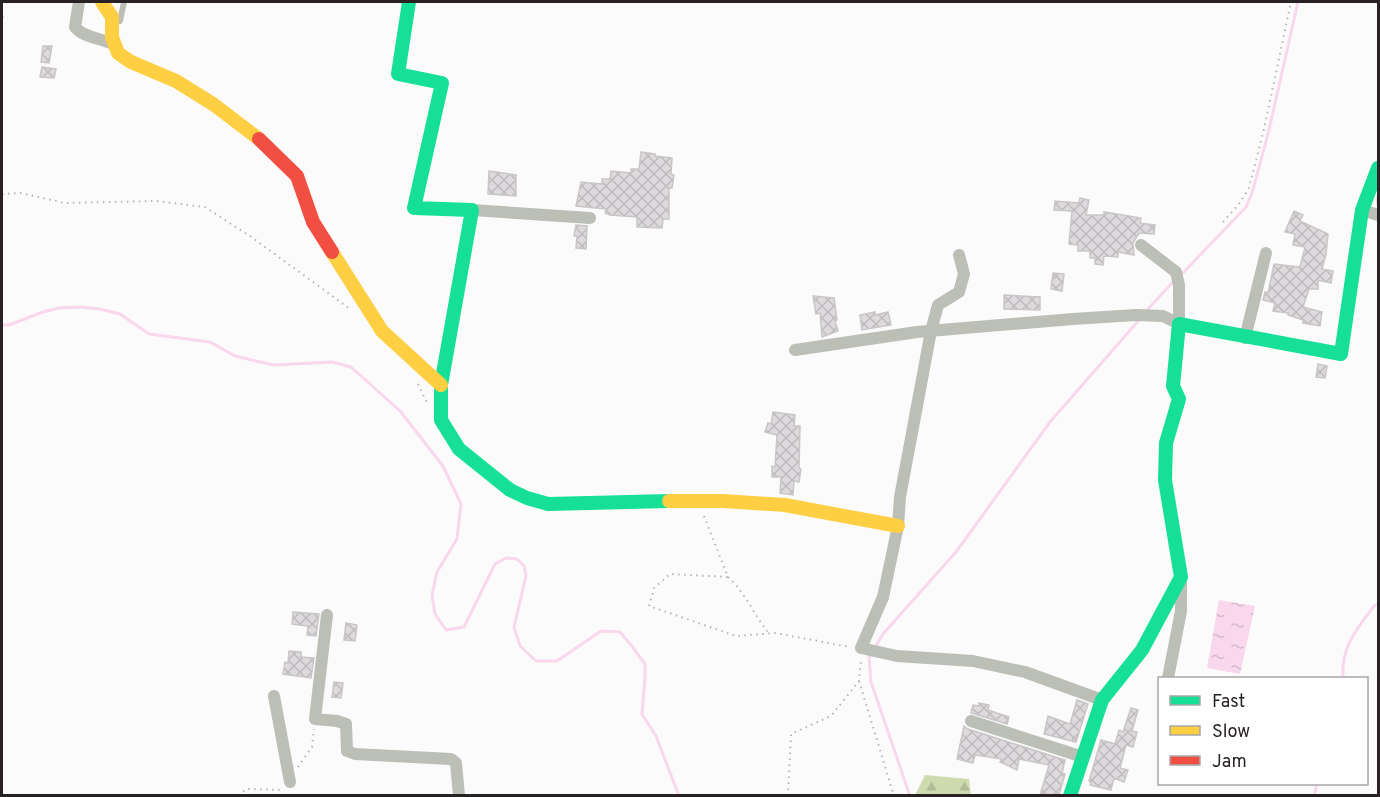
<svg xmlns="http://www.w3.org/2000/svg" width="1380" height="797" font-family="Overpass,sans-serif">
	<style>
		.forest { fill: url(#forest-firs) }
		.water { fill: url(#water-ripples) }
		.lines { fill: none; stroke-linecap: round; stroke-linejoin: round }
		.stream { stroke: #f9d7ec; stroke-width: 3 }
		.building { fill: url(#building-cross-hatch); stroke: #c9c6c8; stroke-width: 1.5 }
		.path { stroke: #b4b5b0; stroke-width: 2; stroke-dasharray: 1.5 4.5; stroke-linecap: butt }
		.lane { stroke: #bbbfb5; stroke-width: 6 }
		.street { stroke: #bbbfb5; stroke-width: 12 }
		.fast { stroke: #16e098; stroke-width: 14 }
		.slow { stroke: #ffcf43; stroke-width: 14 }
		.jam { stroke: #f24e42; stroke-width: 14 }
	</style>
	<defs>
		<pattern id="forest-firs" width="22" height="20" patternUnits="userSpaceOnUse" patternTransform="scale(1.5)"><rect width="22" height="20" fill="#cedbae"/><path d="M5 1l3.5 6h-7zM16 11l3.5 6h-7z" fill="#b1bc96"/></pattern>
		<pattern id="water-ripples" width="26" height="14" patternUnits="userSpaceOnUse" patternTransform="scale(1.5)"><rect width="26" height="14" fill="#f9d7ec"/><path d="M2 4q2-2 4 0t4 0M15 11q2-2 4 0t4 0" fill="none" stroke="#d5b8ca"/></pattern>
		<pattern id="building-cross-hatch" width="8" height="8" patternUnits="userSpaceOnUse" patternTransform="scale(1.5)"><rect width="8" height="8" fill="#ddd9dc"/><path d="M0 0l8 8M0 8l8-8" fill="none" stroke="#bebabd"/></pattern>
	</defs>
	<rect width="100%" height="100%" fill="#fcfbfc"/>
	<path class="forest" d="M 925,775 L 969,779 L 971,795 L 915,795 Z"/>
	<path class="water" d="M 1219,600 L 1255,606 L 1240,674 L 1207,668 Z"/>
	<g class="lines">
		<path class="stream" d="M 1378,195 L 1377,198 L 1378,204
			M 1180,276 L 1246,207 L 1252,193 L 1268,134 L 1298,2
			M 1147,310 L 1173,282
			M 2,325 L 9,325 L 43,312 L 59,308 L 80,307 L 100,309 L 120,314 L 149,334 L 210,342 L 235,356 L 256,361 L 274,365 L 332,362 L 351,367 L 400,411 L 443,466 L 461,504 L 457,539 L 437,572 L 432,595 L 435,614 L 446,630 L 464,627 L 495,564 L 506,558 L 517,559 L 524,566 L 526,576 L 514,627 L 520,646 L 536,661 L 557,661 L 601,631 L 620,632 L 631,645 L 645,664 L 645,678 L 642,714 L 656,736 L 679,796
			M 874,649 L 883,634 L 956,552 L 1050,422 L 1139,320
			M 871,654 L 869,657 L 871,682 L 910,796
			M 1343,678 C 1341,647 1356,630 1374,606 L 1378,604
			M 1314,796 L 1317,784"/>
	</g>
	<path class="building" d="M 43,46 L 52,46 L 49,63 L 41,62 Z
		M 42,67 L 56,69 L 54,78 L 40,77 Z
		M 641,152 L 655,154 L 655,156 L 672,158 L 671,174 L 674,175 L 672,188 L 669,188 L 669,219 L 663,219 L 662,228 L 637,227 L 637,217 L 610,215 L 605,213 L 606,209 L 576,206 L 581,182 L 602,184 L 602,179 L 610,179 L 611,171 L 631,173 L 631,169 L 639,169 Z
		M 489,171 L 516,175 L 516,196 L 488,194 Z
		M 1080,198 L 1089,200 L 1086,215 L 1104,215 L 1104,212 L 1141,218 L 1140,223 L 1155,225 L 1154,234 L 1139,233 L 1133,243 L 1134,255 L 1118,252 L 1118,257 L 1104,256 L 1103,265 L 1095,264 L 1095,258 L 1090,258 L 1090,251 L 1078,251 L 1078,245 L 1069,244 L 1072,211 L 1054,210 L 1055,201 L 1079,203 Z
		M 1294,211 L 1303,215 L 1300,221 L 1328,234 L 1326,254 L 1322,269 L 1333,271 L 1331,283 L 1318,280 L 1318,289 L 1309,289 L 1303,307 L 1322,312 L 1320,326 L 1303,323 L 1303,320 L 1288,315 L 1288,313 L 1273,311 L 1275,303 L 1263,300 L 1265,292 L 1268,293 L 1274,264 L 1300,267 L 1305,247 L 1293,245 L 1295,234 L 1285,232 Z
		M 576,225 L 587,226 L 586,249 L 576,248 L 577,236 L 574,236 Z
		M 1053,273 L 1064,274 L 1062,291 L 1051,289 Z
		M 1004,295 L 1040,297 L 1040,310 L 1004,309 Z
		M 813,296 L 834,298 L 837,320 L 835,321 L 838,331 L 822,337 L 820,313 L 816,314 Z
		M 875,312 L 875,315 L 888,312 L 891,325 L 862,330 L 860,315 Z
		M 1318,364 L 1327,366 L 1325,378 L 1316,377 Z
		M 773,412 L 795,415 L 794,426 L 800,426 L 799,468 L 801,469 L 799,482 L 794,481 L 793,495 L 780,493 L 781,477 L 772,477 L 772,466 L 775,467 L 777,435 L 765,432 L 768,423 L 771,424 Z
		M 293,612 L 319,614 L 316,636 L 307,635 L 308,626 L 292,624 Z
		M 346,623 L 357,625 L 355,641 L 344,640 Z
		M 289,651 L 301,652 L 301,657 L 314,658 L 311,678 L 283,674 L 285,662 L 288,663 Z
		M 334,682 L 343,683 L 341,698 L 332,697 Z
		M 1077,700 L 1088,704 L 1076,742 L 1044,734 L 1048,716 L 1070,724 Z
		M 979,703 L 989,705 L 988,710 L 1009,717 L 1007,724 L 971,713 L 973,705 L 979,706 Z
		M 1131,708 L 1138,710 L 1132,731 L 1137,732 L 1133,747 L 1126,745 L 1120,768 L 1128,770 L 1124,782 L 1114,778 L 1111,790 L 1090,785 L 1091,782 L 1089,781 L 1101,740 L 1115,744 L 1119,730 L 1123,732 Z
		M 964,726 L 968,729 L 1065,760 L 1062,773 L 1065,774 L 1059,795 L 1040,795 L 1049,765 L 1019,759 L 1017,770 L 1000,762 L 1002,759 L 975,755 L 973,763 L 957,759 Z"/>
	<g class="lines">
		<path class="path" d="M 2,17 L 7,17
			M 2,194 L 20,193 L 65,203 L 156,201 L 205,207 L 250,236 L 350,309
			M 1223,222 L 1239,204 L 1249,188 L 1264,129 L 1291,2
			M 418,384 L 427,403
			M 704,516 L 728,577 L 670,574 L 654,588 L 649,606 L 736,636 L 775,633 L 850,647
			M 728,577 C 745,592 754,615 768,632
			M 859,681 L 894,796
			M 298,767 L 312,747 L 314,729
			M 239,796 L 246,789 L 282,790
			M 788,796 L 791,734 L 831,716 L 859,681 L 861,660"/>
		<path class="lane" d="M 120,21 L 124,2"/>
		<path class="street" d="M 79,2 L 75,27 C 83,38 103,38 115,45
			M 472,210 L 590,218
			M 1362,210 L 1378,215
			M 959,255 L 964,274 L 959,292 L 938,305 L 931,331 L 900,497 L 898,526 L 883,597 L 861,648 L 897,656 L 973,661 L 1025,672 L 1102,700
			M 1245,338 L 1266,253
			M 795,350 L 917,332 L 1073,319 L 1136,315 L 1163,316 L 1179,324 L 1179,285 L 1176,272 L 1141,245
			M 327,615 L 315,719 L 337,721 L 346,724 L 347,751 L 355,754 L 451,759 L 456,763 L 459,796
			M 1168,678 L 1181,611 L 1181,582
			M 274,696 L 290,782
			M 971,721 L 1083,757"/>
		<path class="fast" d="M 409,2 L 398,74 L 442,83 L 414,208 L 472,210 L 441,385 L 441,420 L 459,449 L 510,490 L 527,498 L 548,504 L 669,501
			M 1070,796 L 1102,700 L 1142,650 L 1181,577 L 1165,480 L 1166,443 L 1179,399 L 1173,386 L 1179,324 L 1341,354 L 1362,210 L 1378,168"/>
		<path class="slow" d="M 102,2 L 112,17 L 112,37 L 118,53 L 131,62 L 176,81 L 213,104 L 259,139
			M 332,252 L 382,331 L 441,385
			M 669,501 L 723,501 L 785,505 L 898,526"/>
		<path class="jam" d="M 259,139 L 297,176 L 313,222 L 332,252"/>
	</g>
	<rect width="1380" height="797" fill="none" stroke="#282225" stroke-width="6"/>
	<rect x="1158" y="677" width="210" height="108" fill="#ffffff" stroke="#a9a7a8" stroke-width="1.5"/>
	<rect x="1170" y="696" width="30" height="9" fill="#16e098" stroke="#a9a7a8" stroke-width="1.5"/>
	<text x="1212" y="707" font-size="18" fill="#282225">Fast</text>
	<rect x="1170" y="726" width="30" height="9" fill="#ffcf43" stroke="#a9a7a8" stroke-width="1.5"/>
	<text x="1212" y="737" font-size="18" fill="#282225">Slow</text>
	<rect x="1170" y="756" width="30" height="9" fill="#f24e42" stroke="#a9a7a8" stroke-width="1.5"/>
	<text x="1212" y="767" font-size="18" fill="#282225">Jam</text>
</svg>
